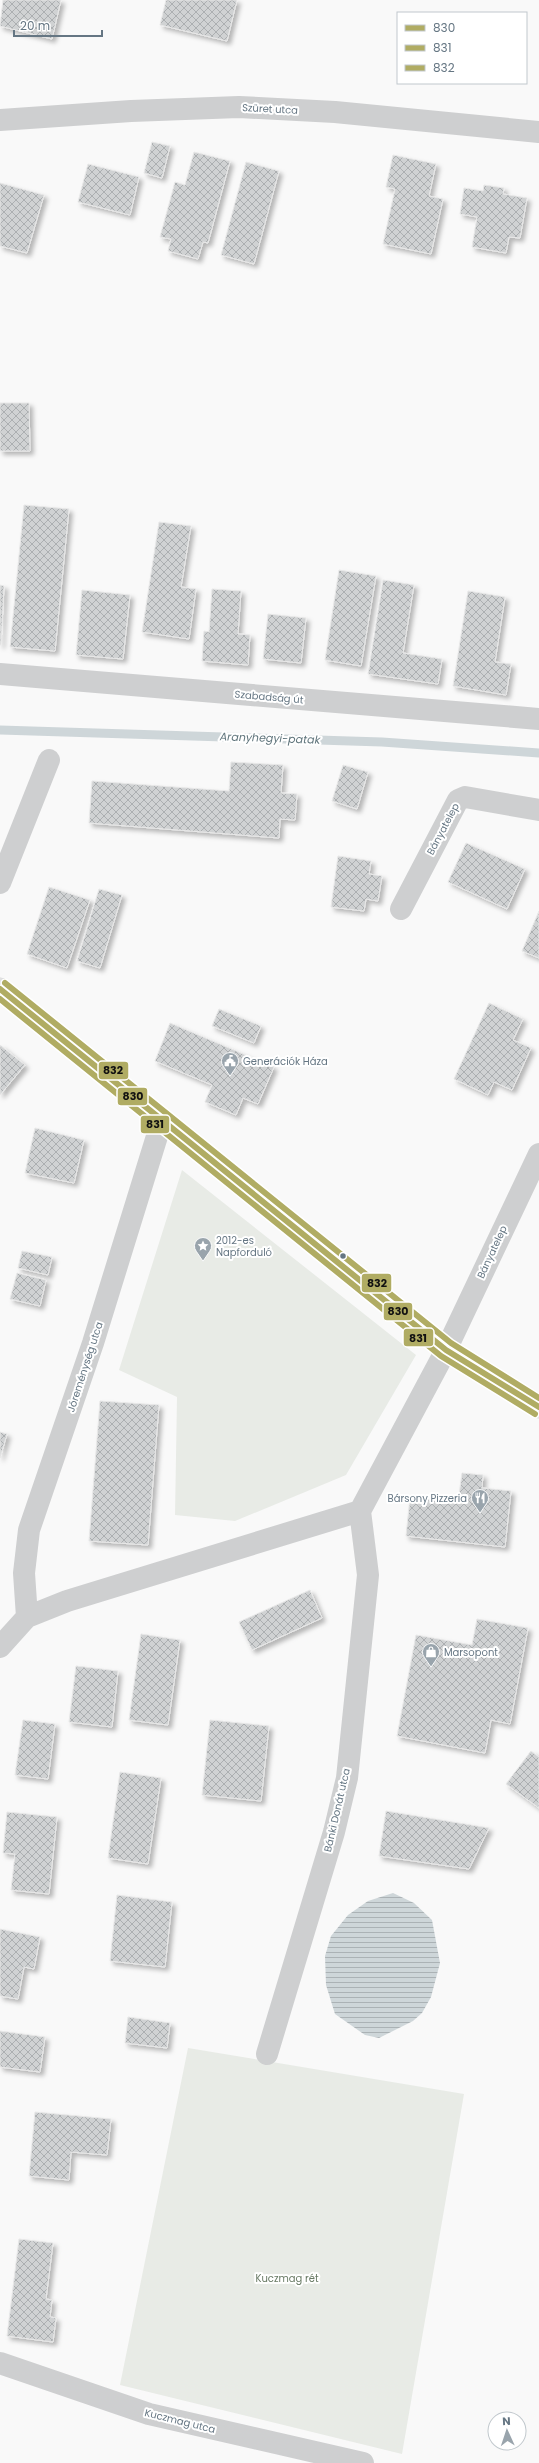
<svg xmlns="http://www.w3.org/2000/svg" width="539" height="2463" font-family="Poppins,sans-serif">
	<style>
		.green { fill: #e8ebe6 }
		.water { fill: url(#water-rules) }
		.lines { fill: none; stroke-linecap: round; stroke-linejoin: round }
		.stream { stroke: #ced6d9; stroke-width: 9 }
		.building { fill: url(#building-cross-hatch); stroke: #e8e8e8; filter: url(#shadow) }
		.secondary-casing { stroke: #d5d6d7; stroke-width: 23 }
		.minor { stroke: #cecfd0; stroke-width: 22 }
		.secondary { stroke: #e1e2e2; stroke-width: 22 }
		.bus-1-casing { stroke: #fff; stroke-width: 9 }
		.bus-2-casing { stroke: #fff; stroke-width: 9 }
		.bus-3-casing { stroke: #fff; stroke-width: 9 }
		.bus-1 { stroke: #b0ac63; stroke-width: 6 }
		.bus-2 { stroke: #b0ac63; stroke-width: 6 }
		.bus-3 { stroke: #b0ac63; stroke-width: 6 }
		.bus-dot { fill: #657683; stroke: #fff; stroke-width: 1.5 }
		.labels { text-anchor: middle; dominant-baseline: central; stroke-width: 4; stroke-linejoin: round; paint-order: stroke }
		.street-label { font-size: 10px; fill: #657683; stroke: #fff }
		.poi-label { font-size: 10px; fill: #657683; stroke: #fff; text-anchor: start }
		.park-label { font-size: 10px; fill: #687a64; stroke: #fff }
		.water-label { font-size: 11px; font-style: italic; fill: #60757c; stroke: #fff }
		.line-badge { stroke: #fff; stroke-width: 1.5 }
		.pale-badge-label { font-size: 11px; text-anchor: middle; font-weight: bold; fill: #111 }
	</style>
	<defs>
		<pattern id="water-rules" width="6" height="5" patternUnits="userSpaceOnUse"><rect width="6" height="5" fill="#ced6d9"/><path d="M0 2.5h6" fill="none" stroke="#abb2b5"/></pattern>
		<pattern id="building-cross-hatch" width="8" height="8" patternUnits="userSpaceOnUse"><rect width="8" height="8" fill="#d0d2d3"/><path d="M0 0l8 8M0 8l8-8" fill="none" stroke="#acafb1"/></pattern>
		<filter id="shadow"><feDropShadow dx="3.5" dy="3.5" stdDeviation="2" flood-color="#0004"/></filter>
	</defs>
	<rect width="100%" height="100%" fill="#f9f9f9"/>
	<path class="green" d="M 182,1170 L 416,1355 L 346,1475 L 235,1521 L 175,1515 L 177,1397 L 119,1370 Z
		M 188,2048 L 464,2094 L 402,2454 L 120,2385 Z"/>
	<path class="water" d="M 393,1893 L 414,1903 L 432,1920 L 440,1963 L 431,1997 L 422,2013 L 413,2021 L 379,2038 L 365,2035 L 335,2014 L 326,1985 L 325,1956 L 331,1936 L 348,1915 L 368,1901 Z"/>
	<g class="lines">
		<path class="stream" d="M 0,730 L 382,742 L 539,753"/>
	</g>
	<path class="building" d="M 3,0 L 61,0 L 52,39 L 0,26 Z
		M 166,0 L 237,0 L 227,41 L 160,25 Z
		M 152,142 L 170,146 L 162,178 L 144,173 Z
		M 194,152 L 230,161 L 208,243 L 203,242 L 198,259 L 168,251 L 171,239 L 160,237 L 175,182 L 185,185 Z
		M 393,155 L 436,164 L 429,196 L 443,199 L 431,254 L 383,244 L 395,189 L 386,187 Z
		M 246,162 L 279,171 L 254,264 L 221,255 Z
		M 88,164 L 139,177 L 130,215 L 78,202 Z
		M 0,183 L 44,195 L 27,253 L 0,246 Z
		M 484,185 L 504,188 L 503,194 L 527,198 L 520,238 L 509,237 L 506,253 L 472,247 L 477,217 L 460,214 L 464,188 L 483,191 Z
		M 0,403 L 29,403 L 30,451 L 0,451 Z
		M 24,505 L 69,509 L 55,651 L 10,647 Z
		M 159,522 L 191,526 L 181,587 L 196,589 L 189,639 L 142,632 Z
		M 339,570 L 376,576 L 361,666 L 325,660 Z
		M 383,580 L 414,585 L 403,653 L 442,659 L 438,684 L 368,674 Z
		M 0,585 L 4,586 L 1,645 L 0,645 Z
		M 212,589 L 241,591 L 238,634 L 250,635 L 248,665 L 202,661 L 204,631 L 209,632 Z
		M 82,590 L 130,595 L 123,659 L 76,655 Z
		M 468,591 L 505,597 L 495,662 L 511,664 L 506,695 L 453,686 Z
		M 268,614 L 306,618 L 301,663 L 263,659 Z
		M 231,762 L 283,765 L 281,793 L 297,794 L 295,820 L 280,819 L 279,838 L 89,823 L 92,781 L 229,791 Z
		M 343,765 L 368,772 L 357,809 L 332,801 Z
		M 466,843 L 525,869 L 507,909 L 448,882 Z
		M 338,856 L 371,861 L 369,874 L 382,876 L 378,901 L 366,899 L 364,911 L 331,907 Z
		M 49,887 L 90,900 L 67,968 L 27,954 Z
		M 99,889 L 122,895 L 100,968 L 77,961 Z
		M 539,911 L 539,958 L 522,951 Z
		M 489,1003 L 523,1019 L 513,1040 L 531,1048 L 512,1090 L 494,1082 L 488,1095 L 454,1079 Z
		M 219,1009 L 261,1026 L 254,1043 L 212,1026 Z
		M 170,1023 L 274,1067 L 258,1104 L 243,1098 L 236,1115 L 205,1102 L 212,1085 L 155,1061 Z
		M 0,1045 L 25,1065 L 0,1095 Z
		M 35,1128 L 84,1140 L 74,1183 L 25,1173 Z
		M 22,1251 L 52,1257 L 48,1275 L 18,1268 Z
		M 17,1273 L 46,1280 L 40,1306 L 10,1299 Z
		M 100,1401 L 159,1405 L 148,1545 L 89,1541 Z
		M 0,1432 L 7,1434 L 0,1458 Z
		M 462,1473 L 483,1475 L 482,1488 L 511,1491 L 505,1547 L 406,1536 L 410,1497 L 458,1502 Z
		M 310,1590 L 322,1618 L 252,1650 L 239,1622 Z
		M 477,1619 L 528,1628 L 510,1724 L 491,1720 L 485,1753 L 397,1736 L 416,1635 L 472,1645 Z
		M 141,1634 L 180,1640 L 168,1725 L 129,1720 Z
		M 76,1666 L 118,1671 L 112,1727 L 69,1722 Z
		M 23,1720 L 55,1724 L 48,1779 L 15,1775 Z
		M 210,1720 L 269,1726 L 261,1801 L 202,1795 Z
		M 531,1751 L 539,1757 L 539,1808 L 506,1784 Z
		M 120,1772 L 161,1778 L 148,1864 L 108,1858 Z
		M 386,1811 L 489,1828 L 469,1869 L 379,1856 Z
		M 7,1812 L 57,1817 L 49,1894 L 11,1890 L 15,1854 L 3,1853 Z
		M 117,1895 L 172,1902 L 165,1967 L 110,1961 Z
		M 0,1929 L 40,1937 L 34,1969 L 24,1967 L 18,1999 L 0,1996 Z
		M 128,2017 L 170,2023 L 167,2048 L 125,2043 Z
		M 0,2031 L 45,2037 L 40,2072 L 0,2067 Z
		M 35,2112 L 111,2119 L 107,2155 L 71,2152 L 69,2180 L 29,2176 Z
		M 19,2239 L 53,2243 L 46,2299 L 52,2300 L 50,2317 L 56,2318 L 53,2342 L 7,2336 Z"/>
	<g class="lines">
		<defs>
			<path id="secondary" d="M 0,989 L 446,1350 L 539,1407"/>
		</defs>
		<use href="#secondary" class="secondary-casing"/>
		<path class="minor" d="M 0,120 L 131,111 L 239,107 L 335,112 L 539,132
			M 0,674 L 539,719
			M 0,883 L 49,760
			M 401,909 L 458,800 L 465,797 L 539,810
			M 360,1511 L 446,1350 L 539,1154
			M 27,1617 L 24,1573 L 29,1530 L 93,1343 L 162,1120
			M 0,1647 L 27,1617 L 67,1601 L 360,1511
			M 267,2054 L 334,1832 L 347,1778 L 368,1575 L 360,1511
			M 0,2363 L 149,2414 L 363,2463"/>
		<use href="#secondary" class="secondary"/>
		<defs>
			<path id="bus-1" d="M 0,989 L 446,1350 L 539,1407"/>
			<path id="bus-2" d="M 0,999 L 441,1356 L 535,1414"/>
			<path id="bus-3" d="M 5,983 L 451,1343 L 539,1398"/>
		</defs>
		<use href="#bus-1" class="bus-1-casing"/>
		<use href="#bus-2" class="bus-2-casing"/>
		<use href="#bus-3" class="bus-3-casing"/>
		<use href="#bus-1" class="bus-1"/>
		<use href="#bus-2" class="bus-2"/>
		<use href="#bus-3" class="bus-3"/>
	</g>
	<defs>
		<symbol id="civic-pin" viewBox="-11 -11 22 30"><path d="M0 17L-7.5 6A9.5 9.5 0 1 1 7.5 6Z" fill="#99a4ac" stroke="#fff"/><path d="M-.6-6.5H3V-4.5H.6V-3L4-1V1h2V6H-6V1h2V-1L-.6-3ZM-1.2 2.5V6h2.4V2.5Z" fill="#fff"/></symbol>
		<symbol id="sight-pin" viewBox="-11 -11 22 30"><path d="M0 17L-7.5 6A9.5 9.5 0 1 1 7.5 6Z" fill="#99a4ac" stroke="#fff"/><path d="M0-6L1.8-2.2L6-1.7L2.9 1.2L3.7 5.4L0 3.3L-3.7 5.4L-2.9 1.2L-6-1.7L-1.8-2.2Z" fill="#fff"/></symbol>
		<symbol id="restaurant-pin" viewBox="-11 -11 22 30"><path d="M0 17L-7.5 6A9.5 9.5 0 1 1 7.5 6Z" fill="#99a4ac" stroke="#fff"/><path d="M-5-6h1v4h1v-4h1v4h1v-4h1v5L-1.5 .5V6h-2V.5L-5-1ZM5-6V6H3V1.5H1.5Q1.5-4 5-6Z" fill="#fff"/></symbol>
		<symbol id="shop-pin" viewBox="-11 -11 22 30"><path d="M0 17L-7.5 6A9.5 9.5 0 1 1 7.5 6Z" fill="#99a4ac" stroke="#fff"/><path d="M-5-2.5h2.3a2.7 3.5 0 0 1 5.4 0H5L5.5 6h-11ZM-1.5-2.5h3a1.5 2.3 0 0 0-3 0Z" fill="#fff"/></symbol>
	</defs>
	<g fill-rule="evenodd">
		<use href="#civic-pin" x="220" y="1051" width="20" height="27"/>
		<use href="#sight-pin" x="193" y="1236" width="20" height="27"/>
		<use href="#restaurant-pin" x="470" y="1488" width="20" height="27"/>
		<use href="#shop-pin" x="421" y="1642" width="20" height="27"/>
	</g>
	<circle class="bus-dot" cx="343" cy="1256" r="3.5"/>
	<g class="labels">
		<g class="street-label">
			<text transform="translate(270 109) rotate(3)">Szüret utca</text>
			<text transform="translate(269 697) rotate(5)">Szabadság út</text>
			<text transform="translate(443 829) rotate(-62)">Bányatelep</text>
			<text transform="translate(492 1252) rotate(-65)">Bányatelep</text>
			<text transform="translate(85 1367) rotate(-72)">Jóreménység utca</text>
			<text transform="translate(337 1810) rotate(-77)">Bánki Donát utca</text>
			<text transform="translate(180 2421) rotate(14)">Kuczmag utca</text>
		</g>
		<g class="poi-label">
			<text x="243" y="1061">Generációk Háza</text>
			<text x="216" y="1240">2012-es<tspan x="216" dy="12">Napforduló</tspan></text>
			<text x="467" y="1498" text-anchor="end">Bársony Pizzeria</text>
			<text x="444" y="1652">Marsopont</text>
		</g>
		<g class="park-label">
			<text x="287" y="2278">Kuczmag rét</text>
		</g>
		<g class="water-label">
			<text transform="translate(270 738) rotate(2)">Aranyhegyi-patak</text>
		</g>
	</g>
	<g class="line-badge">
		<rect x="98" y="1061" width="31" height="19" rx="4" fill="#b0ac63"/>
		<rect x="117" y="1087" width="31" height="19" rx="4" fill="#b0ac63"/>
		<rect x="140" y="1115" width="30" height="19" rx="4" fill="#b0ac63"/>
		<rect x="361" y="1273" width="31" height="20" rx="4" fill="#b0ac63"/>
		<rect x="383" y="1302" width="30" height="19" rx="4" fill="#b0ac63"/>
		<rect x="403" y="1328" width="31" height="19" rx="4" fill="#b0ac63"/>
	</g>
	<g class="pale-badge-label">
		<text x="113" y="1074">832</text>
		<text x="133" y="1100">830</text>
		<text x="155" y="1128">831</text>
		<text x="377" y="1287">832</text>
		<text x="398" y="1315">830</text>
		<text x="418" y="1342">831</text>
	</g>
	<rect x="397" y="12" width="130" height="72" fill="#ffffff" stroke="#c1c8cd"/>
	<rect x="405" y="25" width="20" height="6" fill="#b0ac63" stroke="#c1c8cd"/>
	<text x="433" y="32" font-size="12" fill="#657683">830</text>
	<rect x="405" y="45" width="20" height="6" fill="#b0ac63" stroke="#c1c8cd"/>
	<text x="433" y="52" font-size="12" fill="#657683">831</text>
	<rect x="405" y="65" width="20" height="6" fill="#b0ac63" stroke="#c1c8cd"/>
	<text x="433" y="72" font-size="12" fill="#657683">832</text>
	<g transform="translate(507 2431) rotate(357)"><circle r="19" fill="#ffffff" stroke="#c1c8cd"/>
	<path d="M0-3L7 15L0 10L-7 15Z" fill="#99a4ac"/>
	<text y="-6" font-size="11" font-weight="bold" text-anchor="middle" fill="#657683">N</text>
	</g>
	<path d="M14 30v6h88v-6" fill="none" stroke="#657683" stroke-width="2"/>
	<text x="20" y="30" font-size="12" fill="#657683" stroke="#ffffff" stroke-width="3" paint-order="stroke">20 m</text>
</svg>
